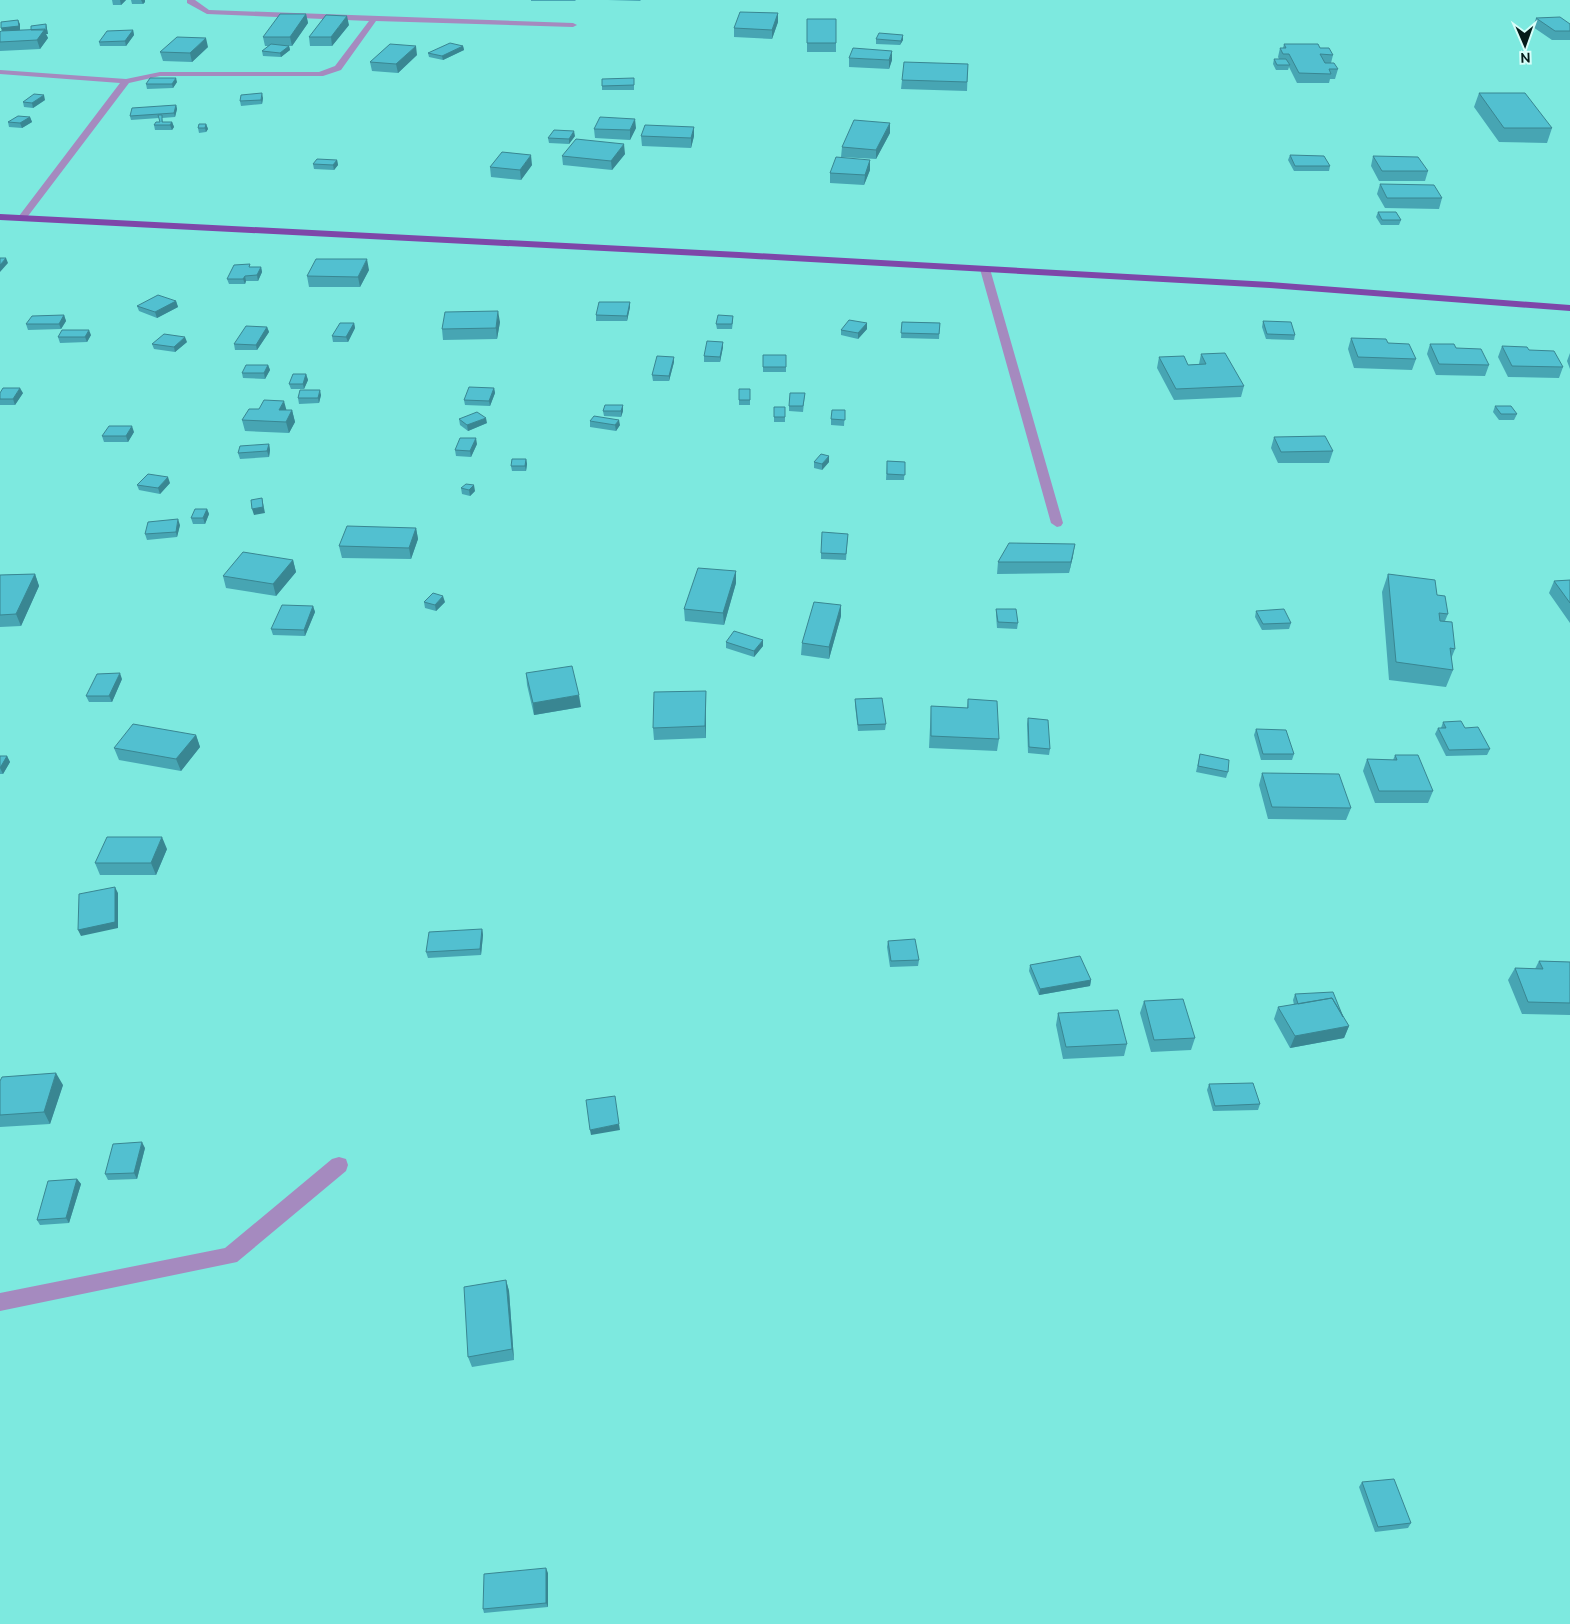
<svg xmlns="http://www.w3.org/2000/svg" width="1570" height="1624" font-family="Ubuntu,sans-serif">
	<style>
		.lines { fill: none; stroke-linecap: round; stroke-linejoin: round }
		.minor { fill: #a58abf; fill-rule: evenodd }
		.major { fill: #7e47a9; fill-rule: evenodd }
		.wall { fill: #47a5b3 }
		.shaded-wall { fill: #398692 }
		.building { fill: #52c0d0; stroke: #398692 }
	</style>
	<rect width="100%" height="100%" fill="#7de9df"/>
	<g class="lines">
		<path class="minor" d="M 187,0 L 195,0 L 209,10 L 573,23 L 577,25 L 573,27 L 376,21 L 341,70 L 323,76 L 160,76 L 129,83 L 25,220 L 19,220 L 19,216 L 120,83 L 0,74 L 0,70 L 126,79 L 160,72 L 319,72 L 335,66 L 369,21 L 207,14 L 187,3 Z
			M 985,266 L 990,269 L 1063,523 L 1061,526 L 1057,527 L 1051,523 L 980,269 Z
			M 339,1157 L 346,1159 L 348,1165 L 346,1171 L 237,1262 L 0,1311 L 0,1293 L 225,1248 L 332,1159 Z"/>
		<path class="major" d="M 0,214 L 739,252 L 1270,282 L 1570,305 L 1570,311 L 1270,288 L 739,258 L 0,220 Z"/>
	</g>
	<path class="wall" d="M 112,0 L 126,0 L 121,5 L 113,5 Z
		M 131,0 L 145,0 L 145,2 L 143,4 L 132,4 Z
		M 531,0 L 576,0 L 575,1 L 531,1 Z
		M 608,0 L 641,0 L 640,1 Z
		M 778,13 L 778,22 L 772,39 L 734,37 L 734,28 Z
		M 306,14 L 308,23 L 292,46 L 289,46 L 290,50 L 281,57 L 263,56 L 262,51 L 269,46 L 265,46 L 263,37 Z
		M 1536,18 L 1570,24 L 1570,40 L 1552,40 L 1533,27 Z
		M 807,19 L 836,43 L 836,52 L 807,52 Z
		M 20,24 L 20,30 L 31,30 L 46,24 L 48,34 L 46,34 L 48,38 L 40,49 L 0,51 L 0,42 L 2,31 L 1,28 Z
		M 349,25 L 332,46 L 310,46 L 309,37 Z
		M 133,30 L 134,35 L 126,46 L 100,46 L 99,42 Z
		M 876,39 L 903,40 L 900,45 L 876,44 Z
		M 1284,44 L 1320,48 L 1333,55 L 1331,63 L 1338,69 L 1335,79 L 1330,79 L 1329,83 L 1297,83 L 1289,67 L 1288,70 L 1276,70 L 1273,64 L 1274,59 L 1279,59 L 1278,57 L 1280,48 L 1283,48 Z
		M 463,46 L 464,50 L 443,60 L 429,57 L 428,53 Z
		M 208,47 L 192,62 L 163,61 L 160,52 Z
		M 417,55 L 398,73 L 372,71 L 370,62 Z
		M 849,58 L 892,60 L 889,69 L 849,67 Z
		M 968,64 L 967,91 L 901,89 L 902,80 Z
		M 634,78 L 634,90 L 602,90 L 602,86 Z
		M 177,82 L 173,88 L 147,89 L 146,84 Z
		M 1479,93 L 1552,128 L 1547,143 L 1499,142 L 1474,107 Z
		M 263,98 L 262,104 L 241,106 L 240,101 Z
		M 45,100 L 33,108 L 24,107 L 23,102 Z
		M 176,105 L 177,109 L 175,117 L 162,118 L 163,122 L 172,122 L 174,127 L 172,130 L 155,130 L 154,125 L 160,122 L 159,118 L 131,120 L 130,116 Z
		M 30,117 L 32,122 L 22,128 L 9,127 L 8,122 Z
		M 206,124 L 208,129 L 206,132 L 199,133 L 198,128 Z
		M 694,127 L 694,136 L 691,148 L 642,146 L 641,136 Z
		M 636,128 L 630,140 L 595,138 L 594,129 Z
		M 890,133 L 876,159 L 841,157 L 842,147 Z
		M 575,136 L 569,144 L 549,143 L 548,138 Z
		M 625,154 L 612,170 L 563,165 L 562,156 Z
		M 1290,155 L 1330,166 L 1329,171 L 1294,171 L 1288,160 Z
		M 1373,156 L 1428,171 L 1425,181 L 1379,181 L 1371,166 Z
		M 337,160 L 338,165 L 334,170 L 314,169 L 313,164 Z
		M 870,160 L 870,170 L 864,185 L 830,183 L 830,173 Z
		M 532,165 L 521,180 L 491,177 L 490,167 Z
		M 1380,184 L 1442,198 L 1439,209 L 1385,208 L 1377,194 Z
		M 1378,212 L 1401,220 L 1399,225 L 1381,225 L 1376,217 Z
		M 261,267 L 262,272 L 258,281 L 246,281 L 245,284 L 229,284 L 227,279 Z
		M 369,270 L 360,287 L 309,287 L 307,276 Z
		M 176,301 L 178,307 L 157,318 L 139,311 L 137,306 Z
		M 630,302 L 630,307 L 627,321 L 596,321 L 596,315 Z
		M 64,315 L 66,321 L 61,329 L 28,330 L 26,324 Z
		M 733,316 L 733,321 L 732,329 L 717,329 L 716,324 Z
		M 1263,321 L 1295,335 L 1294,340 L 1266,339 L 1262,327 Z
		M 500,322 L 497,339 L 443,340 L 442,329 Z
		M 902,322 L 940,323 L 939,339 L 901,338 Z
		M 354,323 L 355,328 L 348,342 L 333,342 L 332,336 Z
		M 867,323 L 867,329 L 858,339 L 841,335 L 841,330 Z
		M 267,327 L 269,332 L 257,350 L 235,350 L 234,344 Z
		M 91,335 L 87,342 L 60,343 L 58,337 Z
		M 1351,338 L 1416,359 L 1412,370 L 1354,368 L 1348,349 Z
		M 187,342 L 175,352 L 154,349 L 152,344 Z
		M 723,342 L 723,347 L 720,362 L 704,362 L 704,356 Z
		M 1430,344 L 1456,348 L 1489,365 L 1485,376 L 1436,375 L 1427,354 Z
		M 1502,346 L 1529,350 L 1563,367 L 1559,378 L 1508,377 L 1498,357 Z
		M 1570,353 L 1570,369 L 1567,361 Z
		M 1201,354 L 1244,386 L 1241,397 L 1174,400 L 1157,368 L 1159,357 L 1188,365 L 1199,364 Z
		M 763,355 L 786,355 L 786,372 L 763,372 Z
		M 674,362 L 669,381 L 653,381 L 652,375 Z
		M 268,365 L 270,370 L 265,379 L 243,378 L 242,373 Z
		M 306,374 L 308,380 L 304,389 L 291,389 L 289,384 Z
		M 494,388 L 495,393 L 490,406 L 465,405 L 464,400 Z
		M 750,389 L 750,405 L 739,405 L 739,400 Z
		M 0,393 L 23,393 L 15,405 L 0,405 Z
		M 805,393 L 803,412 L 789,411 L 789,406 Z
		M 321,395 L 319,403 L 299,404 L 298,398 Z
		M 623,405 L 623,411 L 621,417 L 604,416 L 603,411 Z
		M 1495,406 L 1517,414 L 1514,420 L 1499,420 L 1493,412 Z
		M 774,407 L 785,407 L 785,422 L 774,422 Z
		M 287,410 L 292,410 L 295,422 L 289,433 L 245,431 L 242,420 Z
		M 845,410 L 844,426 L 831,425 L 831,419 Z
		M 459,419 L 487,423 L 468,431 L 460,425 Z
		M 590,421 L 620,425 L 616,431 L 590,427 Z
		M 134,432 L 128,442 L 104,442 L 102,436 Z
		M 1274,437 L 1333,451 L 1329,463 L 1278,463 L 1271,448 Z
		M 269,444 L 270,450 L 269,457 L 240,459 L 238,453 Z
		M 477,444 L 471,457 L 456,456 L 455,450 Z
		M 526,459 L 527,464 L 526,471 L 512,471 L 511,466 Z
		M 887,461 L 905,462 L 904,480 L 886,480 Z
		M 814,462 L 829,462 L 822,470 L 814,468 Z
		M 170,483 L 160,494 L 139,490 L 137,485 Z
		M 461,488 L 475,491 L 470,496 L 462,494 Z
		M 207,509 L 209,514 L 205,524 L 193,524 L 191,518 Z
		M 180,525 L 177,537 L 147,540 L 145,534 Z
		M 416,528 L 418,539 L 411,559 L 342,558 L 339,546 Z
		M 848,534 L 846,560 L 821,559 L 821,553 Z
		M 1073,556 L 1069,573 L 997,574 L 998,562 Z
		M 293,560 L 296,572 L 276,596 L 226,588 L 223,576 Z
		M 736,571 L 736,583 L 724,625 L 685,621 L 684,609 Z
		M 35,574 L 39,586 L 21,626 L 0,627 L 0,575 Z
		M 1388,574 L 1437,595 L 1448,614 L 1445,621 L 1455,649 L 1451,659 L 1453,670 L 1446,687 L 1389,680 L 1382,592 Z
		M 1570,580 L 1570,623 L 1549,593 L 1554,581 Z
		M 424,602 L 445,602 L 436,611 L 425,608 Z
		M 841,605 L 841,616 L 829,659 L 801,655 L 802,643 Z
		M 313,606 L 315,612 L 305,636 L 273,635 L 271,629 Z
		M 996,609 L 1018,623 L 1017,629 L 997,628 L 996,615 Z
		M 1256,611 L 1291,623 L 1289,629 L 1262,630 L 1255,617 Z
		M 726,642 L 763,646 L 754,657 L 726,648 Z
		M 526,673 L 581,707 L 534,715 L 527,685 Z
		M 122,679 L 112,702 L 89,702 L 86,696 Z
		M 706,691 L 706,738 L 654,740 L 653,728 Z
		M 855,699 L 886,724 L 885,730 L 858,731 L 855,705 Z
		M 968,699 L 999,739 L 997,751 L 929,748 L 931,706 L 967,708 Z
		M 1028,718 L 1050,749 L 1049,755 L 1028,753 L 1027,724 Z
		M 1443,722 L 1465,728 L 1490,749 L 1487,755 L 1446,756 L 1435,734 L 1438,728 L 1441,728 Z
		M 1256,729 L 1294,754 L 1292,760 L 1261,760 L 1254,735 Z
		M 196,735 L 200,747 L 181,771 L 119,760 L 114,748 Z
		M 1200,754 L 1228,772 L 1226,778 L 1196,772 Z
		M 1395,755 L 1433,791 L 1428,803 L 1375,803 L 1363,771 L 1367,759 L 1393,760 Z
		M 0,756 L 7,756 L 10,762 L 3,774 L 0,774 Z
		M 1262,773 L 1351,808 L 1346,820 L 1268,819 L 1259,785 Z
		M 167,849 L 156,875 L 100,875 L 95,863 Z
		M 482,929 L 483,935 L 481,955 L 428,958 L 426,952 Z
		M 888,941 L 919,960 L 918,966 L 890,967 L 887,947 Z
		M 1539,961 L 1570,962 L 1570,1015 L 1522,1014 L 1508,980 L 1515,968 L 1535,969 Z
		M 1030,965 L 1091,980 L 1090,986 L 1039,995 L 1029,971 Z
		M 1295,994 L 1343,1017 L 1349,1026 L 1344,1038 L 1290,1048 L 1274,1019 L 1278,1007 L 1294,1005 L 1293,1000 Z
		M 1144,1001 L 1195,1038 L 1191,1050 L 1151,1052 L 1140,1013 Z
		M 1058,1013 L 1127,1044 L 1124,1056 L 1063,1059 L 1056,1025 Z
		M 0,1081 L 63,1085 L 50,1124 L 0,1127 Z
		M 1209,1084 L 1260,1104 L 1258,1110 L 1213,1111 L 1207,1090 Z
		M 145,1148 L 137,1179 L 108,1180 L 105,1174 Z
		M 77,1179 L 81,1184 L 69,1223 L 40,1225 L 37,1220 Z
		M 506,1280 L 509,1291 L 514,1360 L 472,1367 L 468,1357 Z
		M 1362,1482 L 1411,1523 L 1408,1528 L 1375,1532 L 1359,1487 Z
		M 548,1573 L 548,1607 L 484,1613 L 483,1609 Z"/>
	<path class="shaded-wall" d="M 120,0 L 126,0 L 121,5 Z
		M 141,0 L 145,0 L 145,2 L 143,4 Z
		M 778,13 L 778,22 L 772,39 L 772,30 Z
		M 306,14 L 308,23 L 292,46 L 290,37 Z
		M 347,16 L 349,25 L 332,46 L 331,37 Z
		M 18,20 L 20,24 L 20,31 L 3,32 L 1,28 Z
		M 46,24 L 48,34 L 46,34 L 48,38 L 40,49 L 37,40 Z
		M 133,30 L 134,35 L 126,46 L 125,41 Z
		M 903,35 L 903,40 L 900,45 L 901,41 Z
		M 206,38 L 208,47 L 192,62 L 190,53 Z
		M 289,46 L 290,50 L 281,57 L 280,53 Z
		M 416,46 L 417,55 L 398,73 L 396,64 Z
		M 463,46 L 464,50 L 443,60 L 442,56 Z
		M 892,51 L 892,60 L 889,69 L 889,60 Z
		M 176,78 L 177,82 L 173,88 L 172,84 Z
		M 262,93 L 263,98 L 262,104 L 261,100 Z
		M 44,95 L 45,100 L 33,108 L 32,103 Z
		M 176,105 L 177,109 L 175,117 L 174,113 Z
		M 30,117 L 32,122 L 22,128 L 20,123 Z
		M 635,119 L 636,128 L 630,140 L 630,130 Z
		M 172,122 L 174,127 L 172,130 L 170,125 Z
		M 890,123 L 890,133 L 876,159 L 876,150 Z
		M 206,124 L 208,129 L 206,132 L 205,128 Z
		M 694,127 L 694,136 L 691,148 L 691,138 Z
		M 574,131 L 575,136 L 569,144 L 569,139 Z
		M 624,144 L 625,154 L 612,170 L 611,161 Z
		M 531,155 L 532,165 L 521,180 L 520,170 Z
		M 337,160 L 338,165 L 334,170 L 333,165 Z
		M 870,160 L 870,170 L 864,185 L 865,175 Z
		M 6,258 L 8,263 L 0,272 L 0,265 Z
		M 367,259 L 369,270 L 360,287 L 358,277 Z
		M 261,267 L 262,272 L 258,281 L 257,275 Z
		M 245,276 L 246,281 L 245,284 L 243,279 Z
		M 176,301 L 178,307 L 157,318 L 155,312 Z
		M 630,302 L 630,307 L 627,321 L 627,316 Z
		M 498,311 L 500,322 L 497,339 L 496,328 Z
		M 64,315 L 66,321 L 61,329 L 59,324 Z
		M 354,323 L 355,328 L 348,342 L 346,337 Z
		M 867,323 L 867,329 L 858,339 L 858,333 Z
		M 267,327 L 269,332 L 257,350 L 256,345 Z
		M 89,330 L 91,335 L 87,342 L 85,337 Z
		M 185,337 L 187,342 L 175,352 L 174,347 Z
		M 723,342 L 723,347 L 720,362 L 720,357 Z
		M 674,357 L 674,362 L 669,381 L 669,376 Z
		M 268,365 L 270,370 L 265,379 L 264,373 Z
		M 306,374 L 308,380 L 304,389 L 303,384 Z
		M 20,388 L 23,393 L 15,405 L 13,399 Z
		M 494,388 L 495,393 L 490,406 L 489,401 Z
		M 320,390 L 321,395 L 319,403 L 318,398 Z
		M 284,401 L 287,412 L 279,410 Z
		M 623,405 L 623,411 L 621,417 L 621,411 Z
		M 292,410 L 295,422 L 289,433 L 286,422 Z
		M 486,418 L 487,423 L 468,431 L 467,425 Z
		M 619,420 L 620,425 L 616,431 L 615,425 Z
		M 132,426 L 134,432 L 128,442 L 126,436 Z
		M 476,438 L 477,444 L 471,457 L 470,451 Z
		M 269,444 L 270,450 L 269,457 L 267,451 Z
		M 829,456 L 829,462 L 822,470 L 822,464 Z
		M 526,459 L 527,464 L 526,471 L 525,466 Z
		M 168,477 L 170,483 L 160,494 L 158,488 Z
		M 474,485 L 475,491 L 470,496 L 469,490 Z
		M 262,498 L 265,513 L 254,515 L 252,509 Z
		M 207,509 L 209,514 L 205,524 L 203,518 Z
		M 178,519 L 180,525 L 177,537 L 176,532 Z
		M 416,528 L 418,539 L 411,559 L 409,548 Z
		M 1075,544 L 1073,556 L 1069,573 L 1071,562 Z
		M 293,560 L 296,572 L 276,596 L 273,584 Z
		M 736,571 L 736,583 L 724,625 L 723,613 Z
		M 35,574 L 39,586 L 21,626 L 16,614 Z
		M 443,596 L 445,602 L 436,611 L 435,605 Z
		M 841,605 L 841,616 L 829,659 L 829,647 Z
		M 313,606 L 315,612 L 305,636 L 304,630 Z
		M 763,640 L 763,646 L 754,657 L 754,651 Z
		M 120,673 L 122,679 L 112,702 L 109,696 Z
		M 706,691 L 706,738 L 705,726 Z
		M 579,695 L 581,707 L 534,715 L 533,703 Z
		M 196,735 L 200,747 L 181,771 L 176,759 Z
		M 7,756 L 10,762 L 3,774 L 0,768 Z
		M 162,837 L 167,849 L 156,875 L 151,863 Z
		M 115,887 L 118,893 L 118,928 L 81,936 L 78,930 Z
		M 482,929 L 483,935 L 481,955 L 480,949 Z
		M 1091,980 L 1090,986 L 1039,995 L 1040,989 Z
		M 1349,1026 L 1344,1038 L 1290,1048 L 1295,1036 Z
		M 56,1073 L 63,1085 L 50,1124 L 44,1112 Z
		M 619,1124 L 620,1130 L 591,1135 L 590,1130 Z
		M 142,1142 L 145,1148 L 137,1179 L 134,1173 Z
		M 77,1179 L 81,1184 L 69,1223 L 66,1218 Z
		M 506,1280 L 509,1291 L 514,1360 L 512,1349 Z
		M 546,1568 L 548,1573 L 548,1607 L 546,1603 Z"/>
	<path class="building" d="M 740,12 L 778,13 L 772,30 L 734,28 Z
		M 280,14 L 306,14 L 290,37 L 263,37 Z
		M 326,15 L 347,16 L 331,37 L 309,37 Z
		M 1560,17 L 1570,24 L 1570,31 L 1555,31 L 1536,18 Z
		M 807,19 L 836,19 L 836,43 L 807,43 Z
		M 18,20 L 19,26 L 1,28 L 1,22 Z
		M 46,24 L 46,30 L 31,30 L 31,26 Z
		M 45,29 L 37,40 L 0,42 L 0,32 L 1,31 Z
		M 133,30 L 125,41 L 99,42 L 107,31 Z
		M 879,33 L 903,35 L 901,41 L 876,39 Z
		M 177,37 L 206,38 L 190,53 L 160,52 Z
		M 450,43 L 463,46 L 442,56 L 428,53 Z
		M 271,44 L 289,46 L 280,53 L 262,51 Z
		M 390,44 L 416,46 L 396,64 L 370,62 Z
		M 1284,44 L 1318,44 L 1320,48 L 1329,48 L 1333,55 L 1320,54 L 1325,63 L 1334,63 L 1338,69 L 1329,69 L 1331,74 L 1299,73 L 1289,54 L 1283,54 L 1280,48 L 1286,48 Z
		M 853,48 L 892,51 L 889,60 L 849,58 Z
		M 1274,59 L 1286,59 L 1290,65 L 1277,65 Z
		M 904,62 L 968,64 L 967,82 L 902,80 Z
		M 150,78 L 176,78 L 172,84 L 146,84 Z
		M 634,78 L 634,85 L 602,86 L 602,79 Z
		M 262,93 L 261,100 L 240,101 L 241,95 Z
		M 1479,93 L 1525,93 L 1552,128 L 1504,128 Z
		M 34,94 L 44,95 L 32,103 L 23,102 Z
		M 176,105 L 174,113 L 130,116 L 132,108 Z
		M 158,115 L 162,115 L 162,122 L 172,122 L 170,125 L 154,125 L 156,122 L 160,122 Z
		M 18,116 L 30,117 L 20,123 L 8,122 Z
		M 600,117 L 635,119 L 630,130 L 594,129 Z
		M 854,120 L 890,123 L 876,150 L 842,147 Z
		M 199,124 L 206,124 L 205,128 L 198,128 Z
		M 645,125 L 694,127 L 691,138 L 641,136 Z
		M 554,130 L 574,131 L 569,139 L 548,138 Z
		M 576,139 L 624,144 L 611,161 L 562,156 Z
		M 502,152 L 531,155 L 520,170 L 490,167 Z
		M 1290,155 L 1324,156 L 1330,166 L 1295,166 Z
		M 1373,156 L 1418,157 L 1428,171 L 1382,171 Z
		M 836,157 L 870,160 L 865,175 L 830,173 Z
		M 317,159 L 337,160 L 333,165 L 313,164 Z
		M 1380,184 L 1434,185 L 1442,198 L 1387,198 Z
		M 1378,212 L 1396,212 L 1401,220 L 1382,220 Z
		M 0,258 L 6,258 L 0,265 Z
		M 316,259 L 367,259 L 358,277 L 307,276 Z
		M 250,264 L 249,267 L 261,267 L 257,275 L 245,276 L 243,279 L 227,279 L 234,265 Z
		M 158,295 L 176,301 L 155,312 L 137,306 Z
		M 599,302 L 630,302 L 627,316 L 596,315 Z
		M 498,311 L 496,328 L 442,329 L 445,312 Z
		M 64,315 L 59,324 L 26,324 L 32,316 Z
		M 718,315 L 733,316 L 732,324 L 716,324 Z
		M 849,320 L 867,323 L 858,333 L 841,330 Z
		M 1263,321 L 1291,322 L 1295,335 L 1267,334 Z
		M 902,322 L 940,323 L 939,334 L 901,333 Z
		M 340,323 L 354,323 L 346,337 L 332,336 Z
		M 246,326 L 267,327 L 256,345 L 234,344 Z
		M 62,330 L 89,330 L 85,337 L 58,337 Z
		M 164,334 L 185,337 L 174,347 L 152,344 Z
		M 1351,338 L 1386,339 L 1388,343 L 1409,344 L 1416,359 L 1358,357 Z
		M 707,341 L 723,342 L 720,357 L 704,356 Z
		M 1430,344 L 1454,344 L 1456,348 L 1481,349 L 1489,365 L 1439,364 Z
		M 1502,346 L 1527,347 L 1529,350 L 1554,351 L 1563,367 L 1512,366 Z
		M 1225,353 L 1244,386 L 1176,389 L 1159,357 L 1184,356 L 1188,365 L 1206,364 L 1201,354 Z
		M 763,355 L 786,355 L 786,367 L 763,367 Z
		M 657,356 L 674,357 L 669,376 L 652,375 Z
		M 246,365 L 268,365 L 264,373 L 242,373 Z
		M 293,374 L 306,374 L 303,384 L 289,384 Z
		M 469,387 L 494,388 L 489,401 L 464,400 Z
		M 3,388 L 20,388 L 13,399 L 0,399 L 0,393 Z
		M 739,389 L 750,389 L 750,400 L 739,400 Z
		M 300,390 L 320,390 L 318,398 L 298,398 Z
		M 790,393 L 805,393 L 803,406 L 789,406 Z
		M 264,400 L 284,401 L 279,410 L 292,410 L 286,422 L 242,420 L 249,409 L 259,409 Z
		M 605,405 L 623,405 L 621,411 L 603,411 Z
		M 1495,406 L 1511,406 L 1517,414 L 1501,414 Z
		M 774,407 L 785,407 L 785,417 L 774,417 Z
		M 832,410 L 845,410 L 845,420 L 831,419 Z
		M 477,412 L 486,418 L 467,425 L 459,419 Z
		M 594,416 L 619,420 L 615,425 L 590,421 Z
		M 109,426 L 132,426 L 126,436 L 102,436 Z
		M 1325,436 L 1333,451 L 1281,452 L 1274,437 Z
		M 460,438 L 476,438 L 470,451 L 455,450 Z
		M 269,444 L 267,451 L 238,453 L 240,446 Z
		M 821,454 L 829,456 L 822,464 L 814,462 Z
		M 512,459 L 526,459 L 525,466 L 511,466 Z
		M 887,461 L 905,462 L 905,475 L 887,474 Z
		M 148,474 L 168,477 L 158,488 L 137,485 Z
		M 466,484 L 474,485 L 469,490 L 461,488 Z
		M 262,498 L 263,507 L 252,509 L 251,500 Z
		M 195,509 L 207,509 L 203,518 L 191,518 Z
		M 178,519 L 176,532 L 145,534 L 148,522 Z
		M 347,526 L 416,528 L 409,548 L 339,546 Z
		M 822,532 L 848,534 L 846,554 L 821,553 Z
		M 1009,543 L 1075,544 L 1071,562 L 998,562 Z
		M 243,552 L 293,560 L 273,584 L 223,576 Z
		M 698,568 L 736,571 L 723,613 L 684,609 Z
		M 35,574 L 16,614 L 0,615 L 0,575 Z
		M 1388,574 L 1435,580 L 1437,595 L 1445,596 L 1448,614 L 1439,613 L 1440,621 L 1452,622 L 1455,649 L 1450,648 L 1453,670 L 1396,662 Z
		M 1570,580 L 1570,603 L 1554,581 Z
		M 433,593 L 443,596 L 435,605 L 424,602 Z
		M 814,602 L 841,605 L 829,647 L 802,643 Z
		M 282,605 L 313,606 L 304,630 L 271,629 Z
		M 996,609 L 1016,609 L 1018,623 L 998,622 Z
		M 1284,609 L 1291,623 L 1263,624 L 1256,611 Z
		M 734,631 L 763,640 L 754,651 L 726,642 Z
		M 572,666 L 579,695 L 533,703 L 526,673 Z
		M 120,673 L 109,696 L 86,696 L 97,674 Z
		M 706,691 L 705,726 L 653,728 L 654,692 Z
		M 882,698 L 886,724 L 858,725 L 855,699 Z
		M 968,699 L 997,701 L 999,739 L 931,736 L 931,706 L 968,708 Z
		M 1028,718 L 1048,720 L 1050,749 L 1029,747 Z
		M 1461,721 L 1465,728 L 1478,727 L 1490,749 L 1449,750 L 1438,728 L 1446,728 L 1443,722 Z
		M 133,724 L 196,735 L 176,759 L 114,748 Z
		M 1256,729 L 1286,730 L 1294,754 L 1263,754 Z
		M 1200,754 L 1229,760 L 1228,772 L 1198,766 Z
		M 1395,755 L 1418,755 L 1433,791 L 1379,791 L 1367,759 L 1397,760 Z
		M 0,756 L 7,756 L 0,768 Z
		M 1262,773 L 1339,774 L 1351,808 L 1272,807 Z
		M 107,837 L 162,837 L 151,863 L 95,863 Z
		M 115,887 L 115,922 L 78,930 L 79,894 Z
		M 482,929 L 480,949 L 426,952 L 429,932 Z
		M 915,939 L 919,960 L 891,961 L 888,941 Z
		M 1080,956 L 1091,980 L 1040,989 L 1030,965 Z
		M 1539,961 L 1570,962 L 1570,1003 L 1528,1002 L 1515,968 L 1543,969 Z
		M 1333,992 L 1343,1017 L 1332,998 L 1298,1004 L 1295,994 Z
		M 1332,998 L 1349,1026 L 1295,1036 L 1278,1007 Z
		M 1183,999 L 1195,1038 L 1154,1040 L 1144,1001 Z
		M 1118,1010 L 1127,1044 L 1066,1047 L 1058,1013 Z
		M 56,1073 L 44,1112 L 0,1115 L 0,1081 L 2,1077 Z
		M 1253,1083 L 1260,1104 L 1215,1106 L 1209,1084 Z
		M 615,1096 L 619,1124 L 590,1130 L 586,1100 Z
		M 142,1142 L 134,1173 L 105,1174 L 113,1144 Z
		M 77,1179 L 66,1218 L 37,1220 L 48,1181 Z
		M 506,1280 L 512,1349 L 468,1357 L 464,1287 Z
		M 1394,1479 L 1411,1523 L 1378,1527 L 1362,1482 Z
		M 546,1568 L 546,1603 L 483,1609 L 484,1574 Z"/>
	<g transform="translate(1525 45) rotate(178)" stroke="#d7fef9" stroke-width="4" paint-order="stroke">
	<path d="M0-4L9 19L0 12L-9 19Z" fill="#041b19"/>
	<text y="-8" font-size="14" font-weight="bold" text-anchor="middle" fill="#041b19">N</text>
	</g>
</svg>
